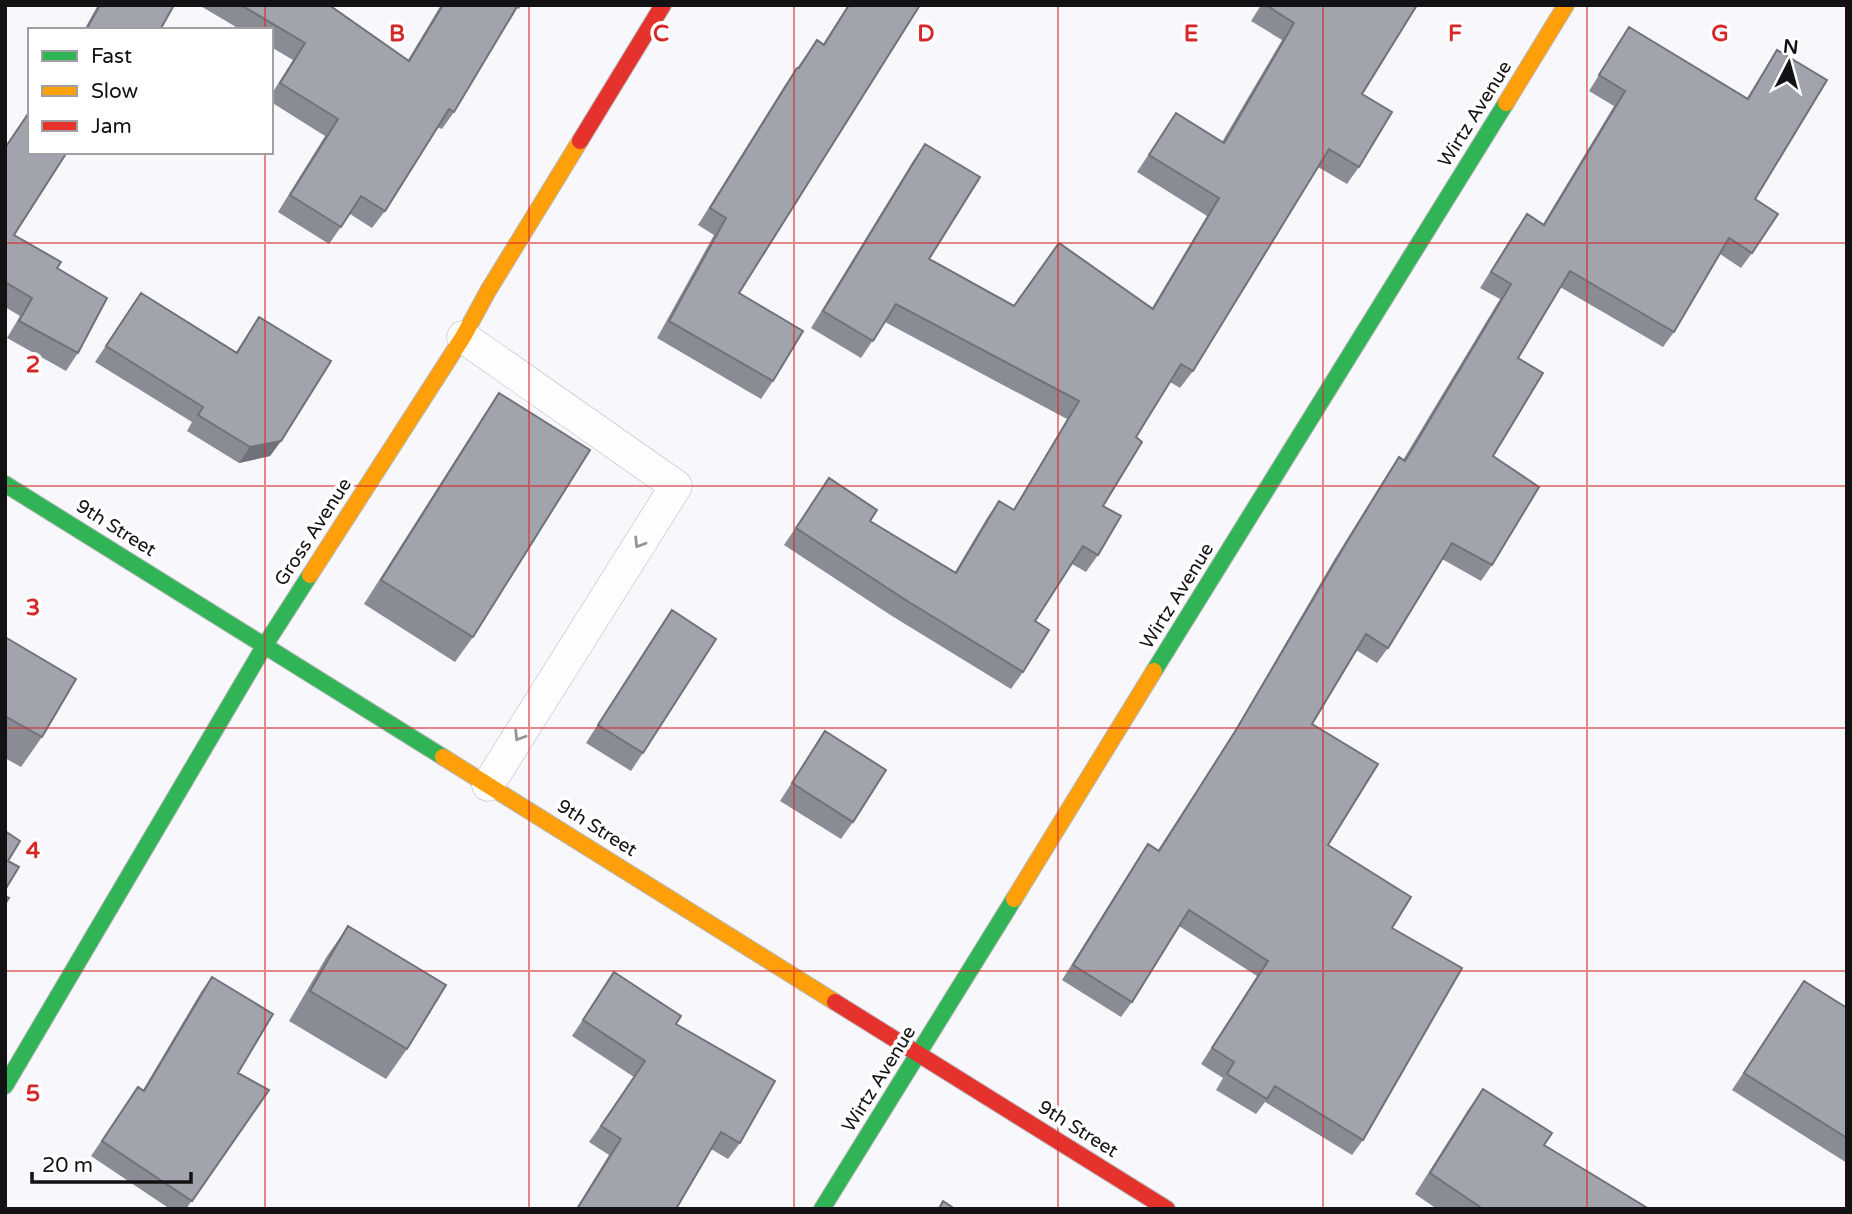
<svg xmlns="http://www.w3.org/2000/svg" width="1852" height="1214" font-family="'Varela Round',sans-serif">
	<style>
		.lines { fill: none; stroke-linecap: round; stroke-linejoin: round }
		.lane-casing { stroke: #b8b8bc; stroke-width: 33 }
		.fast-casing { stroke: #b8b8bc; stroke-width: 18 }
		.slow-casing { stroke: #b8b8bc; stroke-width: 18 }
		.jam-casing { stroke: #b8b8bc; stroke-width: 18 }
		.lane { stroke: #fefeff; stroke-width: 32 }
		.fast { stroke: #30b455; stroke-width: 16 }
		.slow { stroke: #ff9f0a; stroke-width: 16 }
		.jam { stroke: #e5322d; stroke-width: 16 }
		.wall { fill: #8a8c95 }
		.shaded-wall { fill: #717279 }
		.building { fill: #a1a3ad; stroke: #717279; stroke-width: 2 }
		.oneway { stroke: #949496 }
		.grid { fill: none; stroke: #d62828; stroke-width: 2; stroke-opacity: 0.55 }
		.labels { text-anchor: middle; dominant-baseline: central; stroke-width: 7; stroke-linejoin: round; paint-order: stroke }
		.street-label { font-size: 19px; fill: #121215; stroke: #fff }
		.grid-label { font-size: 23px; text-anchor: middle; font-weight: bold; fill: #d62828; stroke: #fff; stroke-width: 7; stroke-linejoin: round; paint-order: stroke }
	</style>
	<rect width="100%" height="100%" fill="#f7f7fc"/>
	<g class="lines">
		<defs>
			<path id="lane" d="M 463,337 L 676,486 L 488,785"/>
			<path id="fast" d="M 5,484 L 443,757
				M 1154,671 L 1506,103
				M 5,1086 L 265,645 L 310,575
				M 822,1209 L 1014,899"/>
			<path id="slow" d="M 1506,103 L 1566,5
				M 310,575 L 463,337 L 488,291 L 580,141
				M 443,757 L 835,1002
				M 1014,899 L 1154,671"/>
			<path id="jam" d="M 580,141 L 663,5
				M 835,1002 L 1167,1209"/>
		</defs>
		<use href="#lane" class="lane-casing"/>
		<use href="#fast" class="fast-casing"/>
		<use href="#slow" class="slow-casing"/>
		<use href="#jam" class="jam-casing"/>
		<use href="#lane" class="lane"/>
		<use href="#fast" class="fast"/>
		<use href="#slow" class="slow"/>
		<use href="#jam" class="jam"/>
	</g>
	<path class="wall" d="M 98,5 L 174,5 L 160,30 L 84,30 Z
		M 199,5 L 329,5 L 408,60 L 441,5 L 522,5 L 519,9 L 517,8 L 454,112 L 442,129 L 437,127 L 385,211 L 372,228 L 350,214 L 329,244 L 278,212 L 325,136 L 271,102 L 271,95 L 293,60 L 271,47 L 271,30 L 241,30 Z
		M 848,5 L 920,5 L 739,293 L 773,381 L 761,399 L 657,338 L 714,235 L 698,225 L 785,85 L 817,40 L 823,44 Z
		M 1261,5 L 1417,5 L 1362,94 L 1359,167 L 1347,184 L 1318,167 L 1193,371 L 1180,388 L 1170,382 L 1136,437 L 1103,506 L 1098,555 L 1086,572 L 1072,564 L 1035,621 L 1023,672 L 1011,689 L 892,616 L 784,545 L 829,478 L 870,521 L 955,572 L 987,518 L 999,501 L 1013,510 L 1067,419 L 885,322 L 861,358 L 811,328 L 913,161 L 925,144 L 929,259 L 1014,306 L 1152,308 L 1207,216 L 1137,172 L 1176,113 L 1222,142 L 1282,40 L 1251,21 Z
		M 1629,27 L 1747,98 L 1777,50 L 1755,199 L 1752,253 L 1741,268 L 1720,254 L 1674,332 L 1663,347 L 1560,287 L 1518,358 L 1493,456 L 1492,565 L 1481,581 L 1442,559 L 1388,648 L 1377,663 L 1356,650 L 1312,724 L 1328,845 L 1392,928 L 1363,1140 L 1352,1155 L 1265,1102 L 1256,1114 L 1216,1090 L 1223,1078 L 1201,1064 L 1257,976 L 1179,926 L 1132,1002 L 1121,1017 L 1062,980 L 1137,860 L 1148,844 L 1158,850 L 1226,746 L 1334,560 L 1388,473 L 1399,457 L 1403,460 L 1500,299 L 1480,288 L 1516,230 L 1527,214 L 1543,224 L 1614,106 L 1589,91 Z
		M 30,110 L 30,152 L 14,235 L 57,268 L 78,353 L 66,371 L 7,338 L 20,316 L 5,307 L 5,147 Z
		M 141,293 L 236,352 L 259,317 L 281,441 L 270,456 L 239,463 L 187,431 L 192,422 L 95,362 Z
		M 499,393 L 473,637 L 455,662 L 364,604 L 482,418 Z
		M 671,610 L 643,753 L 631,771 L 586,743 Z
		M 5,637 L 42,737 L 21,767 L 5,758 Z
		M 825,731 L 853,822 L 841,839 L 780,801 Z
		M 348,926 L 407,1049 L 386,1079 L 289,1021 L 327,956 Z
		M 614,972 L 676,1024 L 740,1143 L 728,1159 L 711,1149 L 676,1209 L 576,1209 L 609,1155 L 589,1142 L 634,1077 L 572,1036 Z
		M 212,977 L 238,1073 L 269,1090 L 186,1209 L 170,1209 L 91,1156 L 138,1087 L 143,1090 L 201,992 Z
		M 1804,981 L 1847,1008 L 1847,1163 L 1732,1090 Z
		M 1483,1089 L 1544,1145 L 1649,1209 L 1437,1209 L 1415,1194 L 1468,1110 Z"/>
	<path class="shaded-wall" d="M 281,441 L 270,456 L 239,463 L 250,447 Z"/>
	<path class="building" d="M 100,5 L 174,5 L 160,30 L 86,30 Z
		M 241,5 L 329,5 L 409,61 L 443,5 L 518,5 L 454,112 L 449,109 L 385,211 L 361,196 L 341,227 L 290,195 L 338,119 L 280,83 L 305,43 Z
		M 849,5 L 920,5 L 739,293 L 803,331 L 773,381 L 669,321 L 726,218 L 710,208 L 797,68 L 799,68 L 817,40 L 824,45 Z
		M 1266,5 L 1417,5 L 1362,94 L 1392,112 L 1359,167 L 1329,149 L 1193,371 L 1181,364 L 1136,437 L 1142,442 L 1103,506 L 1121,516 L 1098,555 L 1083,546 L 1035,621 L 1049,630 L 1023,672 L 904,599 L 796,528 L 829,478 L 877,510 L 870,521 L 956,573 L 999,501 L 1014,510 L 1079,401 L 896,304 L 873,341 L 823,311 L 925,144 L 980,177 L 929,259 L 1014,306 L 1059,243 L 1153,309 L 1219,198 L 1149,155 L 1176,113 L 1224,143 L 1294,23 Z
		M 1629,27 L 1748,99 L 1777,50 L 1827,80 L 1755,199 L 1778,214 L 1752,253 L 1729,238 L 1674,332 L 1570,271 L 1518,358 L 1543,373 L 1493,456 L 1539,487 L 1492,565 L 1452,543 L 1388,648 L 1366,634 L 1312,724 L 1378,764 L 1328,845 L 1411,897 L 1392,928 L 1462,968 L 1363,1140 L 1275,1086 L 1267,1099 L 1227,1074 L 1234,1062 L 1212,1048 L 1268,961 L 1189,910 L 1132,1002 L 1073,965 L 1148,844 L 1159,851 L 1236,730 L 1345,545 L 1399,457 L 1405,461 L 1511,284 L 1491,272 L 1527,214 L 1544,225 L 1625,91 L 1599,75 Z
		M 30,111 L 30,152 L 67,152 L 14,235 L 61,262 L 57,268 L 107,298 L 78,353 L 19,321 L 32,298 L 5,282 L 5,148 Z
		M 141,293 L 237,353 L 259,317 L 331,361 L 281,441 L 250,447 L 198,415 L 203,407 L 106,346 Z
		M 499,393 L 590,450 L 473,637 L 381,580 Z
		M 672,610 L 716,639 L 643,753 L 598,725 Z
		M 5,637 L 76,679 L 42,737 L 5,716 Z
		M 825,731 L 886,770 L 853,822 L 792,783 Z
		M 5,831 L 20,841 L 8,861 L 19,867 L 5,890 Z
		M 5,896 L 9,898 L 5,904 Z
		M 348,926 L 446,985 L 407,1049 L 310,991 Z
		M 614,972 L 681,1016 L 676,1024 L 775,1081 L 740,1143 L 721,1132 L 676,1209 L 577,1209 L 621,1139 L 601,1126 L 645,1061 L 583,1020 Z
		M 212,977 L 273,1014 L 238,1073 L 269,1090 L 192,1201 L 102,1141 L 138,1087 L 144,1091 Z
		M 1804,981 L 1847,1008 L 1847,1138 L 1744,1073 Z
		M 1483,1089 L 1552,1133 L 1544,1145 L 1649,1209 L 1483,1209 L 1430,1173 Z
		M 943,1201 L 955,1209 L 939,1209 Z"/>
	<defs><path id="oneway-chevron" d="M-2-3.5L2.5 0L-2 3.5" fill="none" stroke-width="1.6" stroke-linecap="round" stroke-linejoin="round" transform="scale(1.75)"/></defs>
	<g class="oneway">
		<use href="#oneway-chevron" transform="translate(639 543) rotate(122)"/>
		<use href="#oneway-chevron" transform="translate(519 736) rotate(122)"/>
	</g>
	<path class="grid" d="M 265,5 L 265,30M 529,5 L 529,1209M 794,5 L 794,1209M 1058,5 L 1058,1209M 1323,5 L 1323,1209M 1587,5 L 1587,1209M 265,152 L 265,1209M 5,243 L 1847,243M 5,486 L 1847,486M 5,728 L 1847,728M 5,971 L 1847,971"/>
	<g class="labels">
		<g class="street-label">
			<text transform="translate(1475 114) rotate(-58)">Wirtz Avenue</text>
			<text transform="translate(116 528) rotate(32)">9th Street</text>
			<text transform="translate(313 532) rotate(-57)">Gross Avenue</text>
			<text transform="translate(1177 596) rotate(-58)">Wirtz Avenue</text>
			<text transform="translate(597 828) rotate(32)">9th Street</text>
			<text transform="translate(879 1079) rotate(-58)">Wirtz Avenue</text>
			<text transform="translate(1078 1129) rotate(32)">9th Street</text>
		</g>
	</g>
	<g class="grid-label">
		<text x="397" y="41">B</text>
		<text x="661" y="41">C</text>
		<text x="926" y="41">D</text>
		<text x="1191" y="41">E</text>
		<text x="1455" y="41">F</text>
		<text x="1720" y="41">G</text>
		<text x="33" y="372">2</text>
		<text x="33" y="615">3</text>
		<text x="33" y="858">4</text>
		<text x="33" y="1101">5</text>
	</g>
	<rect width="1852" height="1214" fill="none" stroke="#121215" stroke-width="14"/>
	<rect x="28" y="28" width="245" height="126" fill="#ffffff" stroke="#a0a0a1" stroke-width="2"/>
	<rect x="42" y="51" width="35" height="10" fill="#30b455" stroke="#a0a0a1" stroke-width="2"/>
	<text x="91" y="63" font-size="21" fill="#121215">Fast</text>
	<rect x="42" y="86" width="35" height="10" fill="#ff9f0a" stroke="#a0a0a1" stroke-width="2"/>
	<text x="91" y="98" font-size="21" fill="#121215">Slow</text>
	<rect x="42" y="121" width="35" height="10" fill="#e5322d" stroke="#a0a0a1" stroke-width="2"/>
	<text x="91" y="133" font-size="21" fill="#121215">Jam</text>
	<g transform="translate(1789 63) rotate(6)" stroke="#ffffff" stroke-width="5" paint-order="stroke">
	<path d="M0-5L12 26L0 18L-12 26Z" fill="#121215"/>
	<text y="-10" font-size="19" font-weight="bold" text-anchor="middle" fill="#121215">N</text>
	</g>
	<path d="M32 1172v10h159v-10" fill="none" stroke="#121215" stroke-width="3.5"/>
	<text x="42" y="1172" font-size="21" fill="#121215" stroke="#ffffff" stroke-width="5" paint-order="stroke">20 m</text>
</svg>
